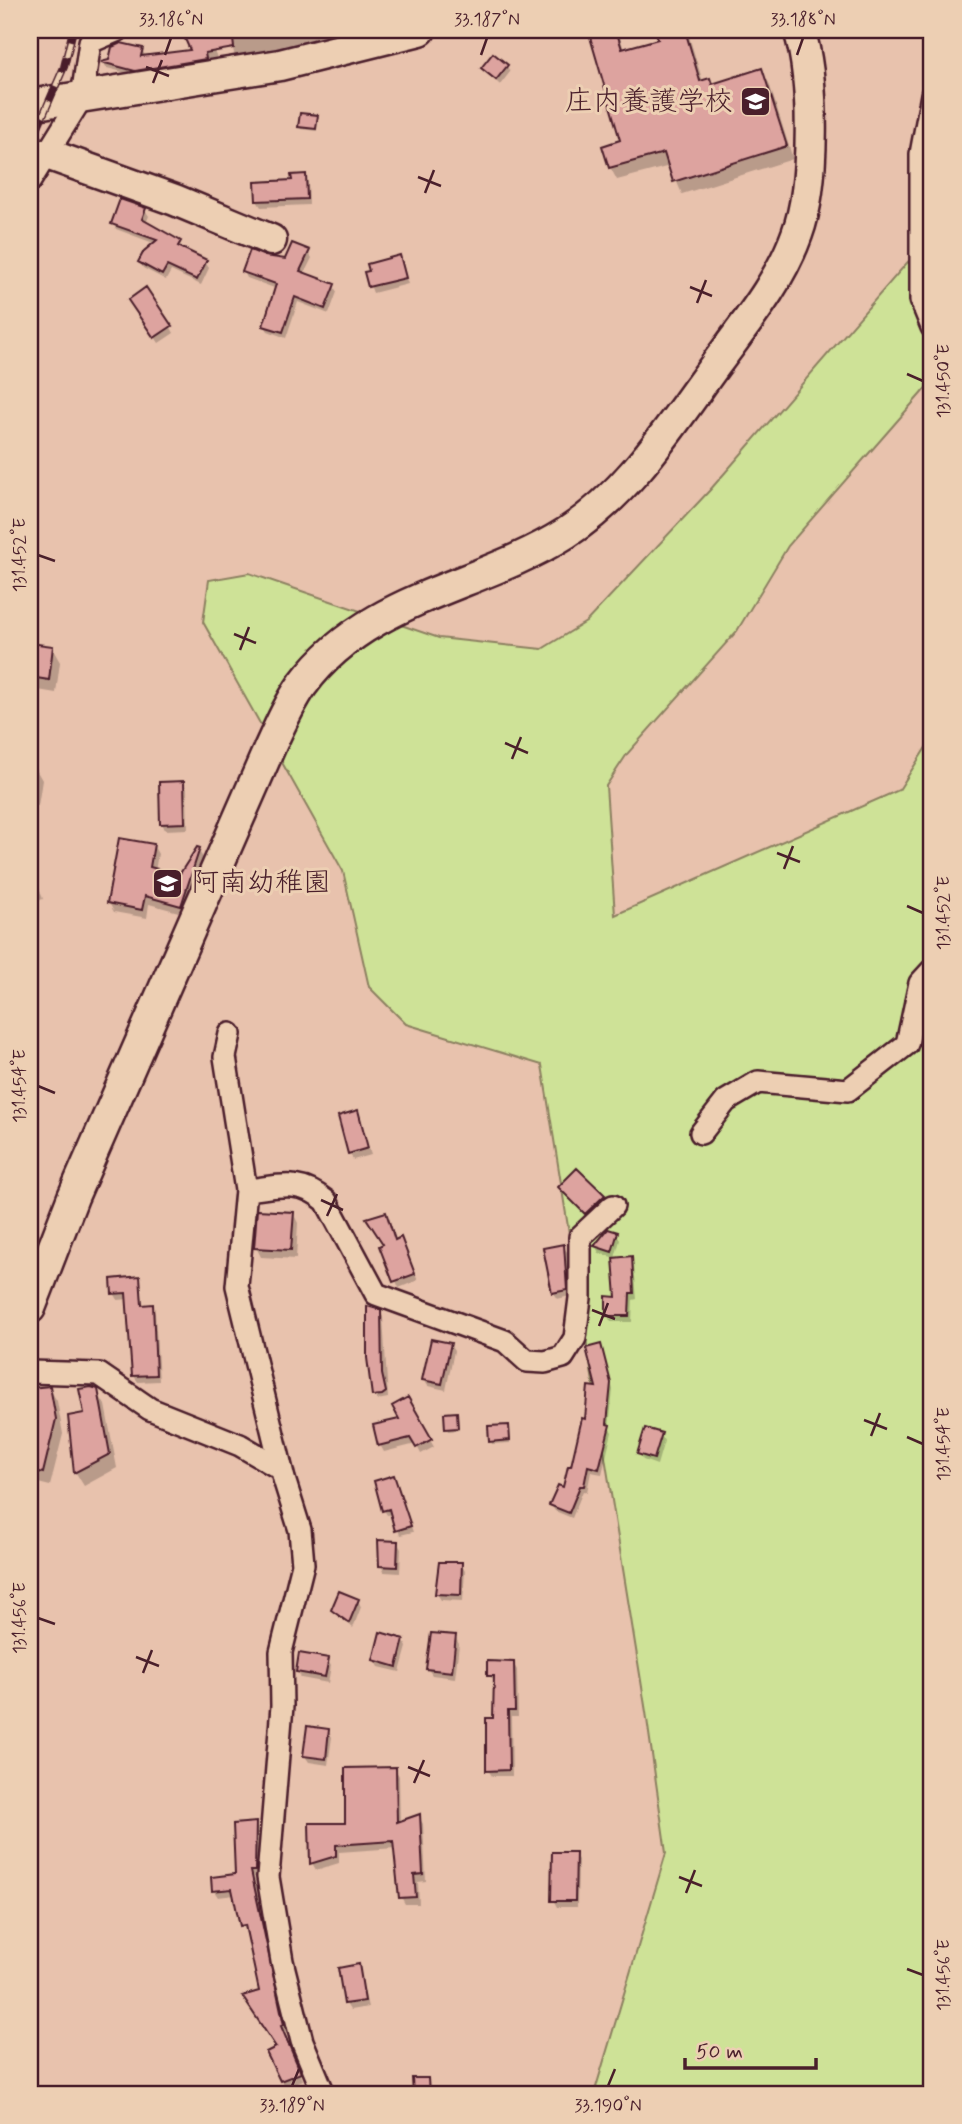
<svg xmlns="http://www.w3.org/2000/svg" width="962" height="2124" font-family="Mynerve,'Klee One',sans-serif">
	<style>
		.green { fill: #cee297; stroke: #8c8061; stroke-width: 2 }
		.shadow { fill: #0003 }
		.building { fill: #dda39f; stroke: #4a1f2b; stroke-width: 2 }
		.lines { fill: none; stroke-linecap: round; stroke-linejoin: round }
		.street-casing { stroke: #4a1f2b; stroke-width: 26 }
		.secondary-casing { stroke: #4a1f2b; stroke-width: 35 }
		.street { stroke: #edcfb3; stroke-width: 21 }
		.secondary { stroke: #edcfb3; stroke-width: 30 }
		.rail-casing { stroke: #4a1f2b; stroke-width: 8 }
		.rail { stroke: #edcfb3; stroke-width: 5; stroke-dasharray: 16; stroke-linecap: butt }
		.ticks { fill: none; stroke: #4a1f2b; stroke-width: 2.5 }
		.labels { text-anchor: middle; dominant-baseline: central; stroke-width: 6; stroke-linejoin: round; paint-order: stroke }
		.poi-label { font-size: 28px; fill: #4a1f2b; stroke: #edcfb3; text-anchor: end }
		.neatline { fill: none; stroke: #4a1f2b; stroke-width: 2.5 }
		.ticks-label { font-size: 18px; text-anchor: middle; fill: #4a1f2b }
	</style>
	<rect width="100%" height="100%" fill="#e8c2ad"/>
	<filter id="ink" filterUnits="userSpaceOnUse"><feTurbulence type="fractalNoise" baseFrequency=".0143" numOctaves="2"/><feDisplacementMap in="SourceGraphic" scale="14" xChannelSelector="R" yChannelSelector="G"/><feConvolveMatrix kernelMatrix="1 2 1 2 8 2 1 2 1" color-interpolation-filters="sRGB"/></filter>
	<g filter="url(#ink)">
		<path class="green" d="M 932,234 L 932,381 L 788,546 L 737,631 L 627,754 L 606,786 L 615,915 L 899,790 L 932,738 L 932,2094 L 594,2094 L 666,1853 L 646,1712 L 542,1065 L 406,1024 L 369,987 L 343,871 L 203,622 L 209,580 L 249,573 L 439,638 L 542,649 L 586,622 L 710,490 Z"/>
		<path class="shadow" d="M 30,30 L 34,30 L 36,37 L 30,53 Z
			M 183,30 L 204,30 L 217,58 L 208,59 L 209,65 L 139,76 L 107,68 L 104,64 L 142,50 L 146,57 L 193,51 Z
			M 228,30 L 368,30 L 307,50 L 235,57 Z
			M 590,30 L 618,30 L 624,50 L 660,40 L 657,30 L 687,30 L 703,82 L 713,86 L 761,70 L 769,83 L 793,159 L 682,194 L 670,166 L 617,180 L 610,167 L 622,142 Z
			M 507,66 L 510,72 L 500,85 L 483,68 Z
			M 317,117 L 317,131 L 301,129 L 300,127 Z
			M 305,176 L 308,182 L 309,205 L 261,207 L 257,201 Z
			M 145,210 L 149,216 L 146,223 L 180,242 L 182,250 L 205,262 L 209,268 L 201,285 L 171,271 L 166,280 L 143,268 L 140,262 L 156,244 L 116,229 L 113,223 Z
			M 308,252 L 312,258 L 304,274 L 333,285 L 337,292 L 329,314 L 298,302 L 286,338 L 268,331 L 264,325 L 277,289 L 247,278 L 244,272 L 264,258 L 287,261 Z
			M 399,257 L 408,284 L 373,293 L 366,274 Z
			M 134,306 L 170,326 L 174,333 L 159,343 Z
			M 30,645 L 52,648 L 60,662 L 56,693 L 38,690 L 30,747 Z
			M 30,765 L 34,766 L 42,780 L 38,806 L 30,805 Z
			M 183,783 L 187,789 L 188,829 L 165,830 L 162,823 Z
			M 153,845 L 158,854 L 155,871 L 180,877 L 198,850 L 204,859 L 186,914 L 149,904 L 147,918 L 114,912 L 109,903 Z
			M 34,875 L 43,899 L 30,903 L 30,877 Z
			M 357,1112 L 371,1155 L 353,1160 L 350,1153 Z
			M 577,1170 L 607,1203 L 590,1219 L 560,1187 Z
			M 293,1213 L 298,1223 L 296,1259 L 261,1257 L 256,1247 Z
			M 385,1214 L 396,1241 L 401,1239 L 404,1246 L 418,1280 L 399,1288 L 382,1247 L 385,1245 Z
			M 617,1234 L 620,1240 L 615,1258 L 599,1253 L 596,1247 Z
			M 563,1246 L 567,1252 L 570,1296 L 557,1299 L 553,1293 Z
			M 631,1258 L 634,1265 L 637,1299 L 633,1300 L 632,1322 L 611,1322 L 607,1315 L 618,1298 Z
			M 139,1278 L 144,1307 L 152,1306 L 155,1313 L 159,1381 L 138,1382 L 134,1376 L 128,1299 L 118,1300 L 114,1293 Z
			M 380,1311 L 383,1317 L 388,1398 L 377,1400 L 374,1395 Z
			M 450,1345 L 454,1351 L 446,1390 L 428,1386 L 424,1380 Z
			M 603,1352 L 613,1390 L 609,1428 L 612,1432 L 602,1474 L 591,1472 L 587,1492 L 583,1491 L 572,1518 L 555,1511 L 551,1505 L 565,1489 L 572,1468 L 599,1389 Z
			M 49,1388 L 57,1401 L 63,1434 L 50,1486 L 30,1481 L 30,1390 Z
			M 96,1390 L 105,1405 L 117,1468 L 84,1486 L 76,1473 L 70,1417 L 86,1414 Z
			M 407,1399 L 434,1447 L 421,1454 L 416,1444 L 384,1452 L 380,1445 L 402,1420 Z
			M 456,1414 L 459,1430 L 448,1431 L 447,1428 Z
			M 509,1429 L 510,1443 L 492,1444 L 491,1441 Z
			M 661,1435 L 664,1441 L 657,1465 L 643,1460 L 639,1454 Z
			M 396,1483 L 413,1532 L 400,1535 L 392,1514 L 387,1515 L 384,1510 Z
			M 397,1542 L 401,1549 L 400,1573 L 384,1572 L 381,1565 Z
			M 461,1564 L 465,1571 L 463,1601 L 441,1600 L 437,1594 Z
			M 358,1600 L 361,1607 L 353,1628 L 333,1610 Z
			M 455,1637 L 459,1644 L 455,1678 L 432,1675 L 428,1669 Z
			M 403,1640 L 407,1647 L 400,1672 L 379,1667 L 375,1660 Z
			M 328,1660 L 331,1666 L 328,1683 L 301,1678 L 298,1671 Z
			M 513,1663 L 517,1670 L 518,1717 L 511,1717 L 512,1776 L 492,1776 L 488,1770 L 495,1682 L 489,1675 Z
			M 328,1731 L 332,1737 L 328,1765 L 309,1762 L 305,1756 Z
			M 395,1769 L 399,1776 L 400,1823 L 419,1817 L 423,1824 L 426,1881 L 418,1882 L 419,1904 L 405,1904 L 401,1897 L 396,1848 L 339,1852 L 339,1863 L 316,1870 L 312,1863 Z
			M 255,1824 L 259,1830 L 258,1877 L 254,1877 L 287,2031 L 283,2032 L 303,2080 L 285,2087 L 281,2080 L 278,2048 L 235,1895 L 218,1897 L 214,1891 L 237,1876 Z
			M 575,1854 L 578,1860 L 577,1907 L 557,1907 L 553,1900 Z
			M 358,1966 L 368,2007 L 350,2010 L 346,2004 Z"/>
		<path class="building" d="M 181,30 L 232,30 L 234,48 L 205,53 L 206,59 L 135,71 L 101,62 L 109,60 L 112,47 L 121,43 L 143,48 L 141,56 L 190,50 Z
			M 588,30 L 616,30 L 622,49 L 658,39 L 655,30 L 685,30 L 700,81 L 710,78 L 712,84 L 762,68 L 787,146 L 673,182 L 664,153 L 609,168 L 602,146 L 620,140 Z
			M 493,53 L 508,65 L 496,80 L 481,68 Z
			M 300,113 L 318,115 L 316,129 L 298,127 Z
			M 306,174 L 307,199 L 256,201 L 255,182 L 292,180 L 291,175 Z
			M 120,199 L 146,208 L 142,219 L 181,241 L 178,246 L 207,260 L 197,280 L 167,266 L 162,275 L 138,262 L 144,251 L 157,240 L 111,224 Z
			M 292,243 L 310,250 L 300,271 L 335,284 L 325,309 L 295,297 L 283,332 L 263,326 L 276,284 L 242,272 L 250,250 L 265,256 L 285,259 Z
			M 400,255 L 406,278 L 368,287 L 364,272 L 369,271 L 367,264 Z
			M 146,287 L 172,326 L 154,338 L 128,300 Z
			M 30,643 L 53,646 L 49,680 L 30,677 Z
			M 184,781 L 185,823 L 160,824 L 159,782 Z
			M 119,838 L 154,844 L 150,867 L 179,875 L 197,847 L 200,848 L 181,906 L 145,896 L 142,910 L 107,903 Z
			M 358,1110 L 368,1148 L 348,1154 L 338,1116 Z
			M 577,1168 L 605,1195 L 585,1214 L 558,1187 Z
			M 257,1210 L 294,1212 L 291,1250 L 254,1248 Z
			M 386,1212 L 395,1240 L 401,1237 L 415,1274 L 393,1282 L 379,1246 L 383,1244 L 366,1218 Z
			M 608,1229 L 618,1232 L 612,1252 L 594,1246 Z
			M 564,1244 L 567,1290 L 552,1293 L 543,1248 Z
			M 632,1256 L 634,1293 L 630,1293 L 629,1316 L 606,1316 L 606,1296 L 616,1297 L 613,1258 Z
			M 140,1276 L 142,1305 L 153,1304 L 156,1375 L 132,1376 L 126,1293 L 112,1294 L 111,1279 Z
			M 367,1306 L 381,1310 L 382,1374 L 386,1392 L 382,1395 L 372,1396 L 367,1358 Z
			M 431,1339 L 451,1343 L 442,1384 L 422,1380 Z
			M 601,1344 L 611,1383 L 607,1424 L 610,1425 L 599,1469 L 588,1466 L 584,1486 L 580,1486 L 569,1513 L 549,1505 L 558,1485 L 563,1487 L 568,1466 L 571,1466 L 582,1418 L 585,1419 L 588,1386 L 596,1387 L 586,1348 Z
			M 50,1386 L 56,1419 L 43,1473 L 30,1470 L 30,1388 Z
			M 91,1387 L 98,1389 L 110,1454 L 74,1473 L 68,1416 L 84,1413 L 79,1389 Z
			M 408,1397 L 432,1439 L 416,1448 L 410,1438 L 378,1446 L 373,1425 L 399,1419 L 392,1406 Z
			M 457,1412 L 458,1428 L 445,1429 L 444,1413 Z
			M 509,1425 L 510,1440 L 489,1442 L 488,1426 Z
			M 645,1428 L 662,1433 L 654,1459 L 637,1454 Z
			M 394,1475 L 411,1526 L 395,1531 L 389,1509 L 382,1511 L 374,1481 Z
			M 378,1540 L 398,1541 L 397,1567 L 379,1566 Z
			M 439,1562 L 462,1562 L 461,1595 L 435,1594 Z
			M 339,1591 L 359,1599 L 349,1623 L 331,1610 Z
			M 380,1632 L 404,1639 L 397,1667 L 373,1660 Z
			M 431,1633 L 456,1635 L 452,1672 L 426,1669 Z
			M 299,1653 L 329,1658 L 325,1677 L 296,1672 Z
			M 487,1661 L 514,1662 L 515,1711 L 508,1711 L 509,1770 L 486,1771 L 486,1718 L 493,1718 L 494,1676 L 487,1676 Z
			M 307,1726 L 329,1729 L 326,1759 L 303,1756 Z
			M 396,1767 L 397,1822 L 420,1814 L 423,1874 L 414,1875 L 416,1897 L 399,1898 L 393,1841 L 336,1845 L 336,1856 L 310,1864 L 309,1823 L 345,1823 L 345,1768 Z
			M 256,1822 L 255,1871 L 251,1871 L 284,2025 L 281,2026 L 301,2073 L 280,2081 L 266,2052 L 276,2047 L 242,1996 L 259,1991 L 245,1925 L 240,1926 L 232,1889 L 212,1891 L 211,1877 L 235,1874 L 233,1824 Z
			M 552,1852 L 576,1852 L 575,1901 L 551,1901 Z
			M 359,1964 L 365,2001 L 344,2004 L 338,1968 Z
			M 412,2078 L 428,2078 L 429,2094 L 413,2094 Z"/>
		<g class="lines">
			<defs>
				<path id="street" d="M 932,95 L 921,154 L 921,300 L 932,327
					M 30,181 L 82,97 L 90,42 L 118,30
					M 230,1034 L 225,1057 L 246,1190 L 237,1286 L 284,1479 L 300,1530 L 303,1564 L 281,1652 L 282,1706 L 268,1877 L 282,1961 L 302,2041 L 324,2094
					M 701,1133 L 726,1101 L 758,1082 L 848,1090 L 907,1044 L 920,983 L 932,970
					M 246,1190 C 279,1187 299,1178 326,1201 L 376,1294 L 505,1341 L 527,1361 L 545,1362 L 563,1357 L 575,1338 L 580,1298 L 580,1237 L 613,1206
					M 30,1372 L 99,1374 L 150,1409 L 240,1445 L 281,1469"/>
				<path id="secondary" d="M 30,105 L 280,65 L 420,30
					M 47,154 L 175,200 L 271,240
					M 30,1308 L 73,1197 L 269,749 C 279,727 289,704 303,684 C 368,596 479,588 566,533 C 630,492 672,424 716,364 C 746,323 780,282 797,234 C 815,186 815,78 799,30"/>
			</defs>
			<use href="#street" class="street-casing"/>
			<use href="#secondary" class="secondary-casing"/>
			<use href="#street" class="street"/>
			<use href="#secondary" class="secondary"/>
			<defs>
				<path id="rail" d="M 30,145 L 64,67 L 73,30"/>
			</defs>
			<use href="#rail" class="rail-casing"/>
			<use href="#rail" class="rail"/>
		</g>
	</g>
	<path class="ticks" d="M 165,55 L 171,38M 481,55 L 487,38M 797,55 L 803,38M 146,67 L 169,76M 153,83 L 162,60M 418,177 L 441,186M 425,193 L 434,170M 690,287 L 712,296M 697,303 L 706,280M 907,374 L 923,381M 38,555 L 55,561M 234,634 L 256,643M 240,650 L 249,627M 505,743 L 528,753M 512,759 L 521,737M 777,853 L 800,862M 784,869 L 793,846M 907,906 L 923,913M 38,1086 L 55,1093M 321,1200 L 343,1210M 327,1216 L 337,1194M 592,1310 L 615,1319M 599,1326 L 608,1303M 864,1420 L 887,1429M 871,1436 L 880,1413M 907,1437 L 923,1444M 38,1618 L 55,1624M 136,1657 L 159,1666M 143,1673 L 152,1650M 408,1767 L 430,1776M 414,1783 L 424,1760M 679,1877 L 702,1886M 686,1893 L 695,1870M 907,1969 L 923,1975M 292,2086 L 299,2069M 608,2086 L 615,2069"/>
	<defs>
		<symbol id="school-square" viewBox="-11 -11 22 22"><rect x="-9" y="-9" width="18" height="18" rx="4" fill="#4a1f2b" stroke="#edcfb3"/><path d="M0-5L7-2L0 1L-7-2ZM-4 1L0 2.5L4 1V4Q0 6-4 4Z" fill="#fff"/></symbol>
	</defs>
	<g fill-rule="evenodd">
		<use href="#school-square" x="738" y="84" width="35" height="35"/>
		<use href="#school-square" x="150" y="866" width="35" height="35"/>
	</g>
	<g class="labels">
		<g class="poi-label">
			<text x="733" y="102">庄内養護学校</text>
			<text x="191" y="883" text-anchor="start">阿南幼稚園</text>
		</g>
	</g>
	<rect width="962" height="2124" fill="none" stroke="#edcfb3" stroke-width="77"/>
	<path d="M685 2058v10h131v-10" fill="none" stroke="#4a1f2b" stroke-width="3.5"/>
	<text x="696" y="2058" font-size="21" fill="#4a1f2b" stroke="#edcfb3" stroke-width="5" paint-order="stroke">50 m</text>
	<rect x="38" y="38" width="885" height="2048" class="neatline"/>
	<g class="ticks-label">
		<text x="171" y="25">33.186°N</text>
		<text x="487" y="25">33.187°N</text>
		<text x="803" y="25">33.188°N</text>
		<text transform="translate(943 381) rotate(-90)" y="6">131.450°E</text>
		<text transform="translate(19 555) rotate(-90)" y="6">131.452°E</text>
		<text transform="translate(943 913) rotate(-90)" y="6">131.452°E</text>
		<text transform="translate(19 1086) rotate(-90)" y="6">131.454°E</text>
		<text transform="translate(943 1444) rotate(-90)" y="6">131.454°E</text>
		<text transform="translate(19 1618) rotate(-90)" y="6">131.456°E</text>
		<text transform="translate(943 1975) rotate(-90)" y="6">131.456°E</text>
		<text x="292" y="2111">33.189°N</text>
		<text x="608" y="2111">33.190°N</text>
	</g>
</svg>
